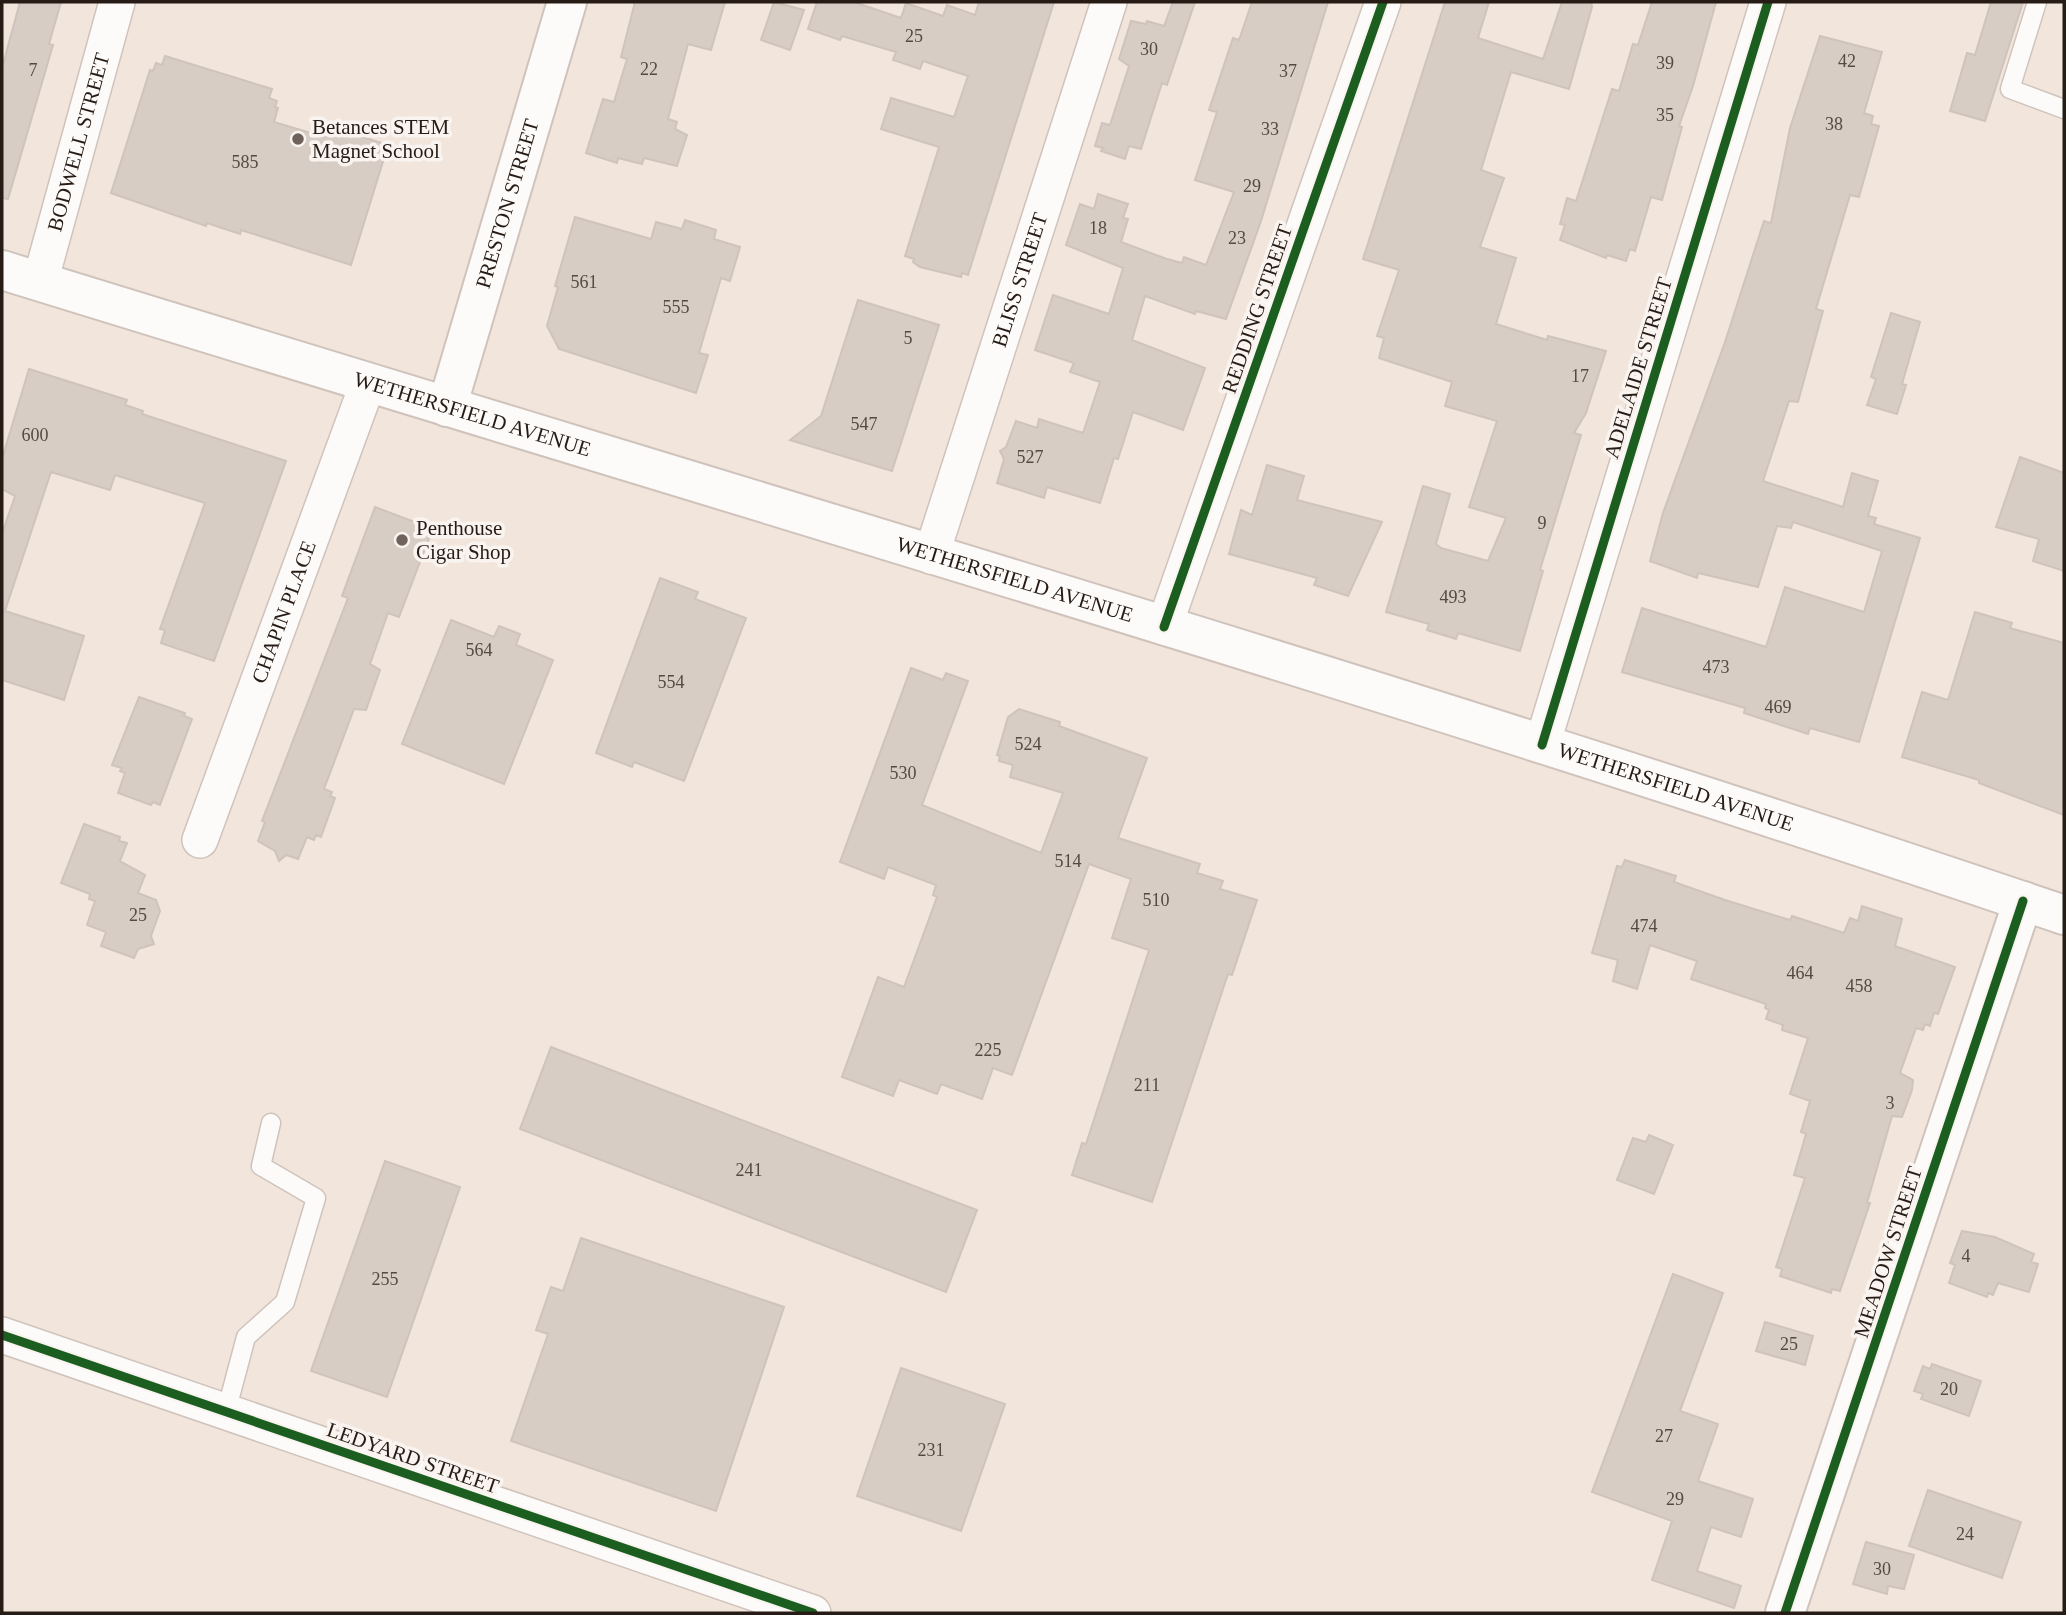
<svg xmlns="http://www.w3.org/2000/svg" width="2066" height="1615" font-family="'Times New Roman',serif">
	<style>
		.building { fill: #d8cdc5; stroke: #cfc3bc; stroke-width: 2 }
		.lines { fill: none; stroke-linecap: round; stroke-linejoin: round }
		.lane-casing { stroke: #cfc3bc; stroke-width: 21 }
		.street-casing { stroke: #cfc3bc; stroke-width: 38 }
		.secondary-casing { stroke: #cfc3bc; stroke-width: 42 }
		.primary-casing { stroke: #cfc3bc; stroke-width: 42 }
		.lane { stroke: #fdfbfa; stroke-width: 18 }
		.street { stroke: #fdfbfa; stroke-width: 35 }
		.secondary { stroke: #fdfbfa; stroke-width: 38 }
		.primary { stroke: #fdfbfa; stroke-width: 38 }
		.cycleway-casing { stroke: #faf4f0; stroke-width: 13 }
		.cycleway { stroke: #1b5e20; stroke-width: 9 }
		.poi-dot { fill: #6e625b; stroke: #faf4f0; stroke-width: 2.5 }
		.labels { text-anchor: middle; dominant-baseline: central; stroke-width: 7; stroke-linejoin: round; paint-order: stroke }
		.number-label { font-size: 18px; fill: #554a43 }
		.poi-label { font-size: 21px; fill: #271c15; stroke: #faf4f0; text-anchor: start }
		.street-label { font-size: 21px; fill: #271c15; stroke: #faf4f0 }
	</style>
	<rect width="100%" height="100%" fill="#f2e5dc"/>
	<path class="building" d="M 20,2 L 61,2 L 49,44 L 53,45 L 8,199 L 2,198 L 2,68 Z
		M 635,2 L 725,2 L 711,50 L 688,44 L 668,119 L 677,122 L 675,129 L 687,135 L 677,166 L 644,158 L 642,164 L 618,158 L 617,163 L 586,153 L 603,99 L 614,102 L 627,59 L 621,57 Z
		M 774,2 L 804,10 L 790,50 L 761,40 Z
		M 817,2 L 854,2 L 901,18 L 906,3 L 943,16 L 947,5 L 975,15 L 979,2 L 1054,2 L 968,275 L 962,273 L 961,277 L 920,267 L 913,262 L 914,259 L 905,256 L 939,147 L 881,129 L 891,98 L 954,117 L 968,76 L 923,61 L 920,69 L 893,60 L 896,52 L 842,36 L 840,40 L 808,29 Z
		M 1173,2 L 1195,2 L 1167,85 L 1162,83 L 1141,149 L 1129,146 L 1125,159 L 1101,151 L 1103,148 L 1095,146 L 1102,123 L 1110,125 L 1129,66 L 1119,59 L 1131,21 L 1146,24 L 1147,21 L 1164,26 Z
		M 1252,2 L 1328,2 L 1261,221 L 1226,319 L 1196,311 L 1195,314 L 1145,296 L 1132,340 L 1205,368 L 1183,430 L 1133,412 L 1118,459 L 1114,458 L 1100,503 L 1047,487 L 1044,498 L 997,483 L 1004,459 L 1000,451 L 1006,447 L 1016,421 L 1037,428 L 1039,419 L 1083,433 L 1100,382 L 1070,372 L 1074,363 L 1035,350 L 1053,295 L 1109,314 L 1123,268 L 1066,245 L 1080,204 L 1094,209 L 1098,194 L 1128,204 L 1123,218 L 1128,219 L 1121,242 L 1167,259 L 1182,263 L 1184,257 L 1206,265 L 1234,192 L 1195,180 L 1217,112 L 1209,110 L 1233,38 L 1239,40 Z
		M 1445,2 L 1489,2 L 1478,38 L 1543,59 L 1562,2 L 1591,2 L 1592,7 L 1569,89 L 1511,72 L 1481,170 L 1504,178 L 1480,247 L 1516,258 L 1496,324 L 1547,340 L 1548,336 L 1606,351 L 1586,413 L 1574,433 L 1581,435 L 1540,570 L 1543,571 L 1520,651 L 1458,633 L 1456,639 L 1427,630 L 1429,624 L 1386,612 L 1423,486 L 1450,494 L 1436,544 L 1441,548 L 1488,561 L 1506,518 L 1469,507 L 1497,421 L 1445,406 L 1452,382 L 1379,358 L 1384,338 L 1377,336 L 1399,270 L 1363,259 Z
		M 1652,2 L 1716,2 L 1693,86 L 1679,126 L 1682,127 L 1662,200 L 1651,197 L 1635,251 L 1630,249 L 1626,261 L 1607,255 L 1606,258 L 1560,240 L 1565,225 L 1560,224 L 1567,198 L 1576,201 L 1612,89 L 1619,91 L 1633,44 L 1638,45 Z
		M 1991,2 L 2023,2 L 1985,121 L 1950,111 L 1967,53 L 1975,55 Z
		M 1820,36 L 1882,52 L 1864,113 L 1873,116 L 1871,124 L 1879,126 L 1859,197 L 1850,195 L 1816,309 L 1823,311 L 1798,402 L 1789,401 L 1763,481 L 1843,507 L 1852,473 L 1878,481 L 1868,516 L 1876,518 L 1874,524 L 1920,538 L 1859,742 L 1810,728 L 1808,734 L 1744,713 L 1745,708 L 1622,672 L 1642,608 L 1766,647 L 1785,587 L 1864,612 L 1882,551 L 1793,522 L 1791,528 L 1777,526 L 1758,587 L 1698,573 L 1697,578 L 1650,561 L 1663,513 L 1725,342 L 1764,221 L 1771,223 L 1790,128 Z
		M 165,56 L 272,89 L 269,98 L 277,101 L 275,107 L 278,108 L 274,122 L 324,137 L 327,126 L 385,144 L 385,155 L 351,265 L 241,230 L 240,234 L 207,223 L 206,226 L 111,193 L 150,70 L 153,71 L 156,63 L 162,65 Z
		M 575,217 L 651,239 L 656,222 L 682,229 L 685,220 L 716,230 L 714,239 L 740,247 L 730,281 L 721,278 L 699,353 L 708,355 L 696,393 L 559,349 L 547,326 L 558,287 L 555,286 Z
		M 858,300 L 939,325 L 892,471 L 790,440 L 821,416 Z
		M 1891,313 L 1920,322 L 1902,384 L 1906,385 L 1897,414 L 1867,405 L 1876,379 L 1871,377 Z
		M 29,369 L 127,400 L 125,405 L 143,411 L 142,414 L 286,461 L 214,661 L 161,643 L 165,630 L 160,629 L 205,503 L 115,475 L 110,490 L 51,472 L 5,611 L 84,636 L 64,700 L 2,680 L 2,534 L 15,496 L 2,489 L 2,459 Z
		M 2020,457 L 2064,473 L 2064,571 L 2033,561 L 2039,539 L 1996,527 Z
		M 1267,465 L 1304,476 L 1297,500 L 1382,522 L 1348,596 L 1314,585 L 1317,578 L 1229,554 L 1241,510 L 1252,515 Z
		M 375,507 L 428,527 L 427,531 L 431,533 L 399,617 L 388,613 L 370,664 L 380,670 L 366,710 L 354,709 L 324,789 L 332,792 L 330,796 L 335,798 L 321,837 L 316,835 L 314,840 L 307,837 L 298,859 L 286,855 L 279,861 L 275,851 L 258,841 L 265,822 L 262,821 L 348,598 L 342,596 Z
		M 660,578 L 698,592 L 695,599 L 746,618 L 684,781 L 634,762 L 632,767 L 596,753 Z
		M 1975,612 L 2012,623 L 2010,628 L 2064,643 L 2064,815 L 1979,783 L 1979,780 L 1902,757 L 1922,692 L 1948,700 Z
		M 451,620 L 494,637 L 499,626 L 520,634 L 516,645 L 553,660 L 504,784 L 402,744 Z
		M 911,668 L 943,680 L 946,673 L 968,681 L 922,805 L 1041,853 L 1063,793 L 1010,777 L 1013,765 L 999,761 L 1000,756 L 997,755 L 1008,717 L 1019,709 L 1060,722 L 1059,726 L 1147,758 L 1118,838 L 1200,864 L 1197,873 L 1223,881 L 1220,889 L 1257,900 L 1232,975 L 1228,974 L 1152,1202 L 1072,1175 L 1082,1143 L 1086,1144 L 1149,950 L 1112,938 L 1131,879 L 1089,864 L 1012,1075 L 993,1068 L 982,1099 L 941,1084 L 937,1094 L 899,1080 L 893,1096 L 842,1077 L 878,977 L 904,987 L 937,897 L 933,895 L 936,885 L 888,867 L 884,879 L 840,862 Z
		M 139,697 L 185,713 L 184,716 L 192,719 L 160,805 L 153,802 L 151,805 L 118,793 L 125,773 L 120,771 L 122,768 L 112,765 Z
		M 84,824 L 120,837 L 119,841 L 127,843 L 120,861 L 145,875 L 138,893 L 156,900 L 160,911 L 151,936 L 154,944 L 138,949 L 134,958 L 101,946 L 106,932 L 87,925 L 95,901 L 89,899 L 90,894 L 61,883 Z
		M 1625,860 L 1676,876 L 1674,882 L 1725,900 L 1790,920 L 1792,916 L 1844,933 L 1850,918 L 1858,921 L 1862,906 L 1902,919 L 1895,946 L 1955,967 L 1938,1014 L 1934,1013 L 1930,1026 L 1925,1024 L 1923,1030 L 1916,1028 L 1900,1073 L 1913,1080 L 1912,1090 L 1902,1117 L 1892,1116 L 1867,1203 L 1870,1203 L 1840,1291 L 1832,1289 L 1831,1293 L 1780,1276 L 1782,1269 L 1776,1267 L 1805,1178 L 1794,1175 L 1806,1134 L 1801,1132 L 1810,1101 L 1790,1094 L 1808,1038 L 1782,1030 L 1783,1025 L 1766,1019 L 1769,1010 L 1765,1008 L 1766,1004 L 1691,979 L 1697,961 L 1650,945 L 1637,989 L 1613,981 L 1618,960 L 1592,953 L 1617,866 L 1622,867 Z
		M 551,1047 L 977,1210 L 946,1292 L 520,1129 Z
		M 1649,1135 L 1673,1145 L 1654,1194 L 1617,1180 L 1633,1138 L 1646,1142 Z
		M 385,1161 L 460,1187 L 387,1397 L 311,1371 Z
		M 1962,1231 L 1995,1237 L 2034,1254 L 2031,1262 L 2038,1264 L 2029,1292 L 1998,1283 L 1993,1295 L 1988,1293 L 1987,1297 L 1949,1283 L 1955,1265 L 1950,1263 Z
		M 581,1238 L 784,1307 L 716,1511 L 511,1441 L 548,1334 L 536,1330 L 551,1287 L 563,1291 Z
		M 1673,1274 L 1723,1293 L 1680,1411 L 1718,1424 L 1698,1481 L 1753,1499 L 1741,1537 L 1711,1527 L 1697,1571 L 1741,1586 L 1734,1608 L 1652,1580 L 1672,1521 L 1592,1492 Z
		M 1765,1322 L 1813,1336 L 1805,1365 L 1756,1351 Z
		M 1932,1364 L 1981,1381 L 1969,1416 L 1921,1399 L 1923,1394 L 1914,1391 L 1923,1366 L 1930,1369 Z
		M 901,1368 L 1005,1404 L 961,1531 L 857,1496 Z
		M 1928,1490 L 2021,1522 L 2002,1578 L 1909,1546 Z
		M 1866,1542 L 1914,1555 L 1904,1589 L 1888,1586 L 1887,1594 L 1853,1584 Z"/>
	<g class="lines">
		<defs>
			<path id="lane" d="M 2037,2 L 2010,89 L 2064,109
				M 226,1412 L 246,1337 L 285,1302 L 316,1198 L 261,1166 L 271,1123"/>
			<g id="street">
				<path id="s1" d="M 40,282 L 117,2"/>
				<path id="s2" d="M 931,556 L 1109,2"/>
				<path d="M 1164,627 L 1383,2"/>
				<path d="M 1542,745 L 1768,2"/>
				<path id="s3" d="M 200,840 L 368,383"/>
				<path d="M 2,1335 L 813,1613"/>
			</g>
			<g id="secondary">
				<path id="s4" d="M 447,407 L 567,2"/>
				<path d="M 1785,1613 L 2023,901"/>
			</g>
			<g id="primary">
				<path id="s5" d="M 2,270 C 690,483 1382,684 2064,915"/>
			</g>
		</defs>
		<use href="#lane" class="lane-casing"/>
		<use href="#street" class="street-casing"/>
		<use href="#secondary" class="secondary-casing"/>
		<use href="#primary" class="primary-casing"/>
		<use href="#lane" class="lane"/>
		<use href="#street" class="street"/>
		<use href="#secondary" class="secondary"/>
		<use href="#primary" class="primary"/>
		<defs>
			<path id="cycleway" d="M 1164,627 L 1383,2
				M 1542,745 L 1768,2
				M 2,1335 L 813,1613
				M 1785,1613 L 2023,901"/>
		</defs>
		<use href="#cycleway" class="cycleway-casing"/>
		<use href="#cycleway" class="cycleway"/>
	</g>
	<g class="poi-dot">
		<circle cx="298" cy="139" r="7"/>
		<circle cx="402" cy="540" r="7"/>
	</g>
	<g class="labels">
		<g class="number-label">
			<text x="914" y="36">25</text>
			<text x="1149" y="49">30</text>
			<text x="1847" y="61">42</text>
			<text x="1665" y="63">39</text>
			<text x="649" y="69">22</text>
			<text x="33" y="70">7</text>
			<text x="1288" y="71">37</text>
			<text x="1665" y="115">35</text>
			<text x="1834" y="124">38</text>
			<text x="1270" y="129">33</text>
			<text x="245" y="162">585</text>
			<text x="1252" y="186">29</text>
			<text x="1098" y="228">18</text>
			<text x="1237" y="238">23</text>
			<text x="584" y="282">561</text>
			<text x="676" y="307">555</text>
			<text x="908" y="338">5</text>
			<text x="1580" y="376">17</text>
			<text x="864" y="424">547</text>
			<text x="35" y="435">600</text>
			<text x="1030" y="457">527</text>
			<text x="1542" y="523">9</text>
			<text x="1453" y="597">493</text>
			<text x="479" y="650">564</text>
			<text x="1716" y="667">473</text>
			<text x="671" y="682">554</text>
			<text x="1778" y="707">469</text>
			<text x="1028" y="744">524</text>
			<text x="903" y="773">530</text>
			<text x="1068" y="861">514</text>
			<text x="1156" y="900">510</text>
			<text x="138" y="915">25</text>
			<text x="1644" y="926">474</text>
			<text x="1800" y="973">464</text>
			<text x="1859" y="986">458</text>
			<text x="988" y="1050">225</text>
			<text x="1147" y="1085">211</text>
			<text x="1890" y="1103">3</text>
			<text x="749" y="1170">241</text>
			<text x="1966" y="1256">4</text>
			<text x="385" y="1279">255</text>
			<text x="1789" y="1344">25</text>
			<text x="1949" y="1389">20</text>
			<text x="1664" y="1436">27</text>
			<text x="931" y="1450">231</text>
			<text x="1675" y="1499">29</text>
			<text x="1965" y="1534">24</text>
			<text x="1882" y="1569">30</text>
		</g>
		<g class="poi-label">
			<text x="312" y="127">Betances STEM<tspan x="312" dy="24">Magnet School</tspan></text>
			<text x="416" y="528">Penthouse<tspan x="416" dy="24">Cigar Shop</tspan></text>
		</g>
		<g class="street-label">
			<text stroke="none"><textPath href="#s1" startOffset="145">BODWELL STREET</textPath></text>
			<text stroke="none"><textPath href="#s4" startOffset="212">PRESTON STREET</textPath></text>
			<text stroke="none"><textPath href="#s2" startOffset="290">BLISS STREET</textPath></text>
			<text transform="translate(1257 309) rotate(-71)">REDDING STREET</text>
			<text transform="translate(1638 368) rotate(-73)">ADELAIDE STREET</text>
			<text stroke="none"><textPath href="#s5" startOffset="492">WETHERSFIELD AVENUE</textPath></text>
			<text stroke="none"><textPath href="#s5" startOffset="1059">WETHERSFIELD AVENUE</textPath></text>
			<text stroke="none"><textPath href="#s3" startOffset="243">CHAPIN PLACE</textPath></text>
			<text stroke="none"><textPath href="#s5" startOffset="1752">WETHERSFIELD AVENUE</textPath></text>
			<text transform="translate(1888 1252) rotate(-72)">MEADOW STREET</text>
			<text transform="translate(413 1458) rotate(19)">LEDYARD STREET</text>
		</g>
	</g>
	<rect width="2066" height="1615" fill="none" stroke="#271c15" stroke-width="7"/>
</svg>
